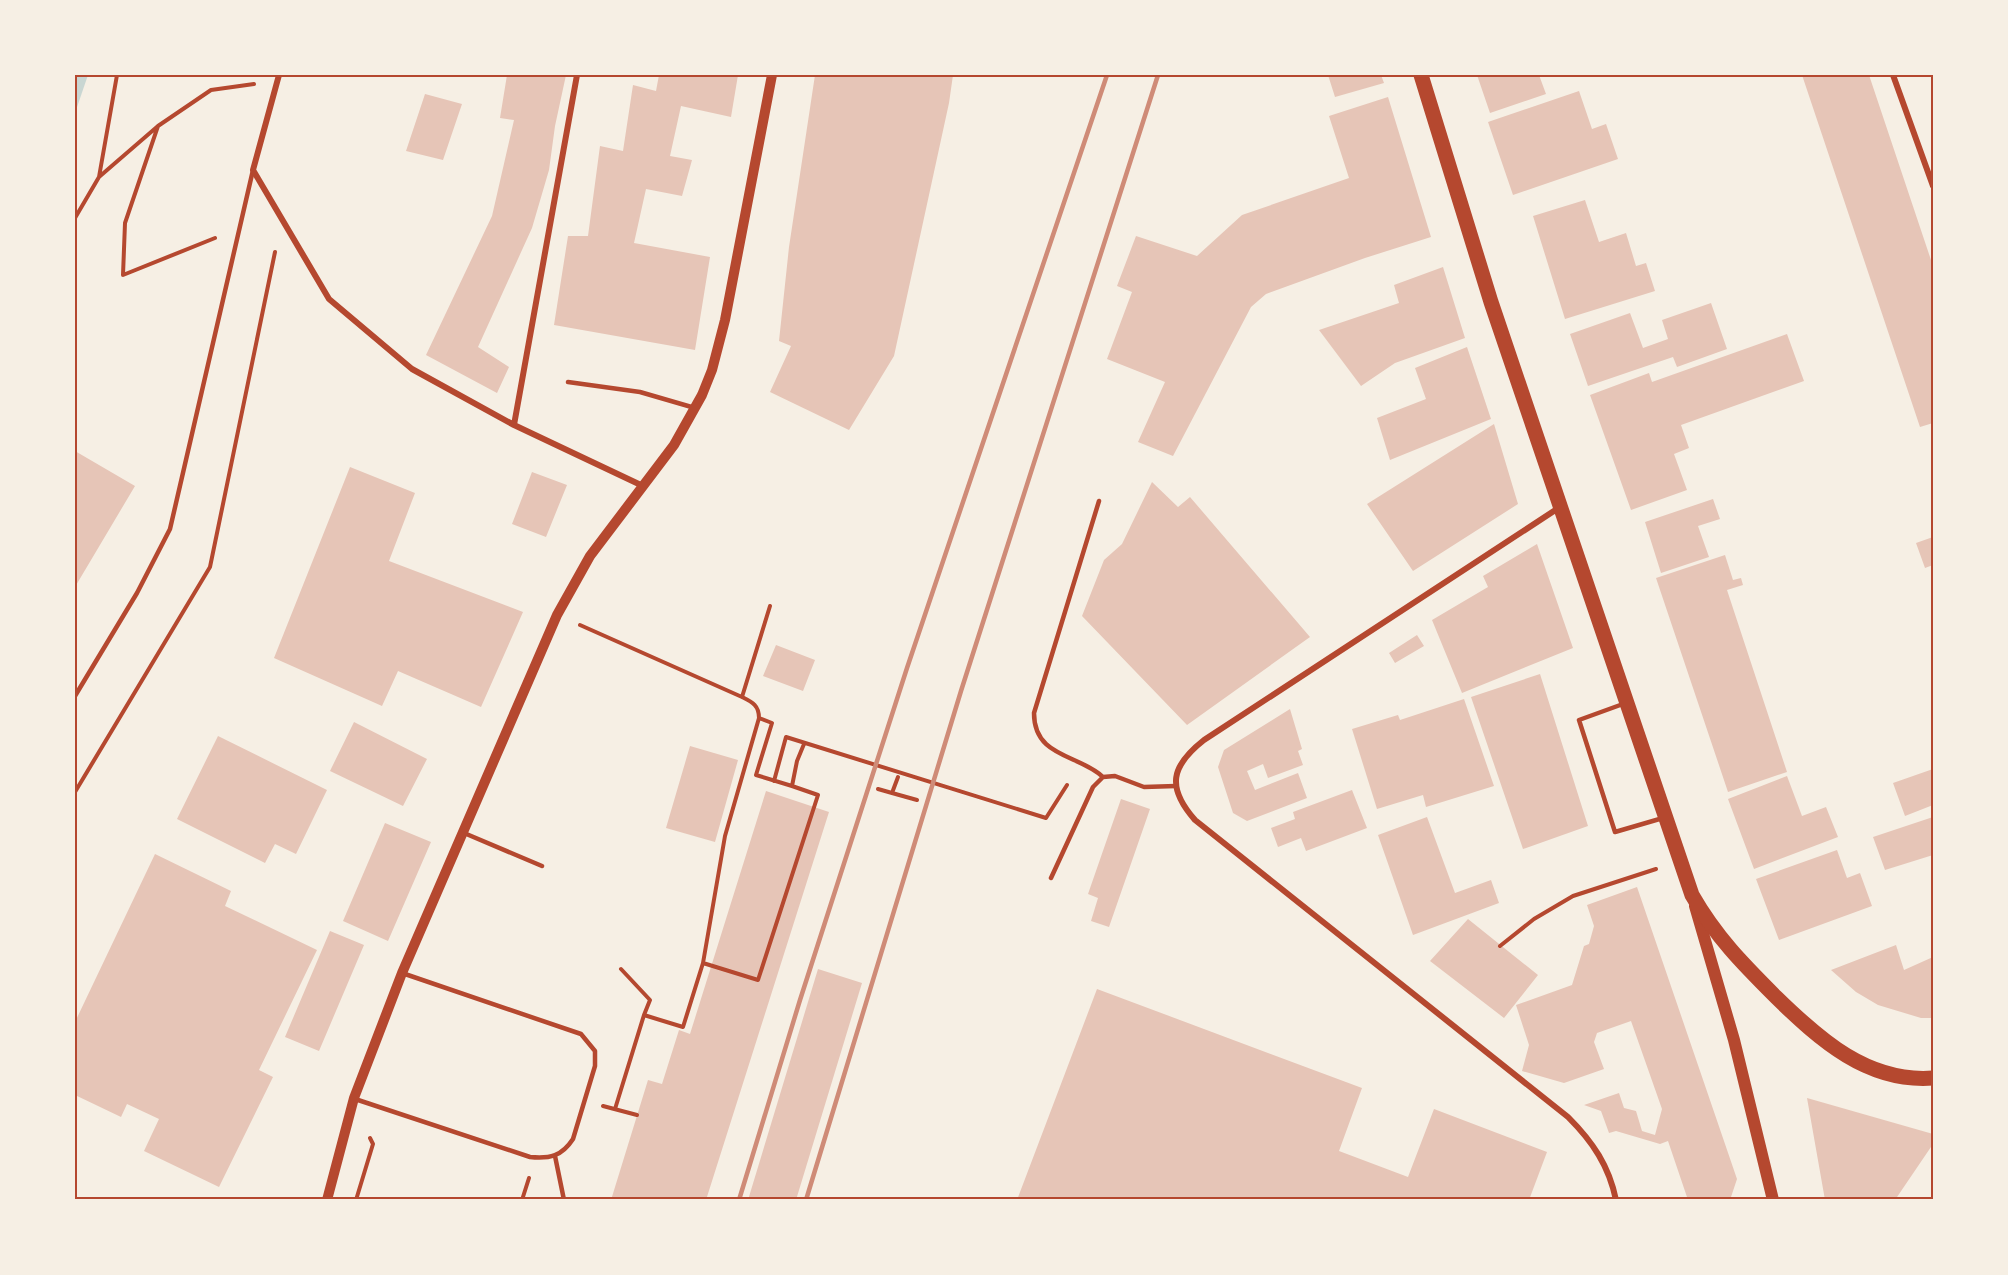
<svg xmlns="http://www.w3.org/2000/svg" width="2008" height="1275" font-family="Arial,sans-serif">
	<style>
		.water { fill: #c9d6d2 }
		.building { fill: #e6c5b7 }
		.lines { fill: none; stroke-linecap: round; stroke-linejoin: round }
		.path { stroke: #b5482f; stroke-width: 4 }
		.service { stroke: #b5482f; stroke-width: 4.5 }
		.minor { stroke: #b5482f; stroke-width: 6 }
		.tertiary { stroke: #b5482f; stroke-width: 10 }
		.secondary { stroke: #b5482f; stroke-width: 12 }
		.primary { stroke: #b5482f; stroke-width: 15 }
		.rail { stroke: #cf8b77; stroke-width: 4.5 }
		.neatline { fill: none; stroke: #b5482f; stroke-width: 2 }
	</style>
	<rect width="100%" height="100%" fill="#f6efe4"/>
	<path class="water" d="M 75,75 L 88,75 L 75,113 Z"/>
	<path class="building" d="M 507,75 L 566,75 L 555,126 L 549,170 L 532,228 L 478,347 L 509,367 L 497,393 L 426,355 L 492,216 L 514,120 L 500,118 Z
		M 659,75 L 738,75 L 731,117 L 681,106 L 670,156 L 692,160 L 682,196 L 646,189 L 634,243 L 710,257 L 695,350 L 554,325 L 568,236 L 588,236 L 600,146 L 623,151 L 633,85 L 656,91 Z
		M 815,75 L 953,75 L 949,103 L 894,356 L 849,430 L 770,392 L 791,346 L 779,341 L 789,247 Z
		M 1328,75 L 1381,75 L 1384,83 L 1335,97 Z
		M 1477,75 L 1539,75 L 1546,94 L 1490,113 Z
		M 1802,75 L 1869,75 L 1933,266 L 1933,423 L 1920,427 Z
		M 1579,91 L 1592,129 L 1606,124 L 1618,159 L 1513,195 L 1488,122 Z
		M 425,94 L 462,104 L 443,160 L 406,151 Z
		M 1388,97 L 1431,237 L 1365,258 L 1266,294 L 1251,307 L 1173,456 L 1138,442 L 1165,382 L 1107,359 L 1132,292 L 1117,286 L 1136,236 L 1197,256 L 1242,215 L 1349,178 L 1329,116 Z
		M 1585,200 L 1599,242 L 1626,233 L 1636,266 L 1646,263 L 1655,291 L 1565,319 L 1533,216 Z
		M 1443,267 L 1465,338 L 1395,363 L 1361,386 L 1319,330 L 1399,303 L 1394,285 Z
		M 1711,303 L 1727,349 L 1677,367 L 1673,357 L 1588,386 L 1570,334 L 1630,313 L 1643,348 L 1668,339 L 1662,320 Z
		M 1787,334 L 1804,381 L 1681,425 L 1689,448 L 1674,454 L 1687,490 L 1631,510 L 1590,395 L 1649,373 L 1652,382 Z
		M 1467,347 L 1491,419 L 1390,460 L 1377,418 L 1426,399 L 1415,368 Z
		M 1494,424 L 1518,504 L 1413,571 L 1367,504 Z
		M 75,451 L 135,486 L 75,587 Z
		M 350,467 L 415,493 L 389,561 L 523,612 L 481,707 L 398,671 L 382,706 L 274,658 Z
		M 532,472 L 567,485 L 546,537 L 512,524 Z
		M 1152,482 L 1178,507 L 1190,497 L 1310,637 L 1187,725 L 1082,616 L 1104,560 L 1122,544 Z
		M 1713,499 L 1720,519 L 1698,526 L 1709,557 L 1661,573 L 1645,522 Z
		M 1933,537 L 1933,565 L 1925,568 L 1916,543 Z
		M 1537,544 L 1573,648 L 1462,693 L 1432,620 L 1488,587 L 1483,576 Z
		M 1725,555 L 1733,580 L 1741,578 L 1743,585 L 1727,590 L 1787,772 L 1728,792 L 1656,578 Z
		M 1417,635 L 1424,646 L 1395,663 L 1389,653 Z
		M 776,645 L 815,660 L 803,691 L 763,676 Z
		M 1540,674 L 1588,826 L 1523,849 L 1471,697 Z
		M 1464,699 L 1494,786 L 1426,807 L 1423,795 L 1377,809 L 1352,729 L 1398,715 L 1400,720 Z
		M 1290,709 L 1302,749 L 1298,751 L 1303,765 L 1268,778 L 1263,764 L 1247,771 L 1255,790 L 1298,773 L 1307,798 L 1247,821 L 1233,813 L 1218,767 L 1224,750 Z
		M 354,722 L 427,759 L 403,806 L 330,771 Z
		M 218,736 L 327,790 L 296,854 L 275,844 L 265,863 L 177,819 Z
		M 690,746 L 738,760 L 715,842 L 666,828 Z
		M 1933,769 L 1933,805 L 1905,816 L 1893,783 Z
		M 1787,776 L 1802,816 L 1826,807 L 1838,837 L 1754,869 L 1728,799 Z
		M 1352,790 L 1367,828 L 1306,851 L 1301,838 L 1278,847 L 1271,828 L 1295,819 L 1293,812 Z
		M 766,791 L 829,812 L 706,1200 L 611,1200 L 648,1080 L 662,1084 L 679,1030 L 690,1034 Z
		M 1121,799 L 1150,809 L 1109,927 L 1091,921 L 1098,898 L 1088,894 Z
		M 1427,817 L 1455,893 L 1491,880 L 1499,903 L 1413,935 L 1378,835 Z
		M 1933,817 L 1933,855 L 1885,870 L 1873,837 Z
		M 385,823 L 431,842 L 388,941 L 343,921 Z
		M 1837,850 L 1847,878 L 1860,873 L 1872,906 L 1779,940 L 1756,879 Z
		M 155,854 L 231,891 L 225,906 L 317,950 L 259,1070 L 273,1077 L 219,1187 L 144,1151 L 159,1119 L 127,1104 L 121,1117 L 75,1095 L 75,1022 Z
		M 1637,887 L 1737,1179 L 1730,1200 L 1688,1200 L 1668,1141 L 1660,1144 L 1616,1131 L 1609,1133 L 1601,1111 L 1584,1105 L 1619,1093 L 1624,1108 L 1636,1111 L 1642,1131 L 1655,1135 L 1662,1109 L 1631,1021 L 1597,1033 L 1594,1042 L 1604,1069 L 1564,1083 L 1522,1071 L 1529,1045 L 1516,1005 L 1572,985 L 1584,946 L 1589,944 L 1594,926 L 1587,905 Z
		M 1468,919 L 1538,975 L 1504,1018 L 1430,961 Z
		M 330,931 L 364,945 L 319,1051 L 285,1037 Z
		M 1896,945 L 1904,970 L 1933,957 L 1933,1018 L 1921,1018 L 1878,1005 L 1856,992 L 1831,970 Z
		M 818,969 L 862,983 L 796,1200 L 748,1200 Z
		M 1097,989 L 1362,1088 L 1339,1151 L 1408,1177 L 1434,1109 L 1547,1152 L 1529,1200 L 1017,1200 Z
		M 1807,1098 L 1933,1134 L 1933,1144 L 1895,1200 L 1825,1200 Z"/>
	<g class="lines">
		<path class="path" d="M 158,126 L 125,223 L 123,275 L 215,238
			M 99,177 L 117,75
			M 75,218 L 99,177 L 158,126 L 211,90 L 254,84
			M 580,625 L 742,697 C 752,702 759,705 759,718 L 725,836 L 703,963 L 683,1027 L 644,1015 L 615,1109
			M 742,697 L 770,606
			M 759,718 L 772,723 L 756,775 L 792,786 L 797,761 L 804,744
			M 774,781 L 786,737 L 1046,818 L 1067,785
			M 878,789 L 892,793
			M 75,792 L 210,567 L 275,252
			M 892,793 L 917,800
			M 892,793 L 898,777
			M 1500,946 L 1534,919 L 1573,896 L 1656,869
			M 703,963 L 758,980 L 818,795 L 792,786
			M 621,969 L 650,1000 L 644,1015
			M 603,1106 L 637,1115
			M 356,1200 L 373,1144 L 370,1138
			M 522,1200 L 529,1178"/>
		<path class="service" d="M 568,382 L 640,392 L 695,408
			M 1099,501 L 1034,713 C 1034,758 1079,754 1103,777
			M 75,696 L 137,593 L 170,529 L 253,170
			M 1623,704 L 1579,720 L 1615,832 L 1663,818
			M 464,833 L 542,866
			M 1051,878 L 1093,787 L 1103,777 L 1115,776 L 1144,787 L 1176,786
			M 355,1099 L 530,1157 C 550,1159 562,1156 573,1139 L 595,1066 L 595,1051 L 581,1034 L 402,973
			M 555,1156 L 564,1200"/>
		<path class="minor" d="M 279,75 L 253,170 L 329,299 L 412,369 L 514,425 L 643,486
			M 1893,75 L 1933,186
			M 514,425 L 577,75
			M 1560,507 L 1204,740 C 1171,766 1166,787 1195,820 L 1568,1117 C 1593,1142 1609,1166 1616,1200"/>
		<path class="tertiary" d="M 327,1200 L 354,1098 L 402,973 L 557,615 L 590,556 L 674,445 L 702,395 L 712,370 L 725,320 L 772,75"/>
		<path class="secondary" d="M 1695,906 L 1734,1040 L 1773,1200"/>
		<path class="primary" d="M 1421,75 L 1491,302 L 1692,895 C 1716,937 1743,964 1776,997 C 1820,1040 1868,1083 1933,1078"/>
		<path class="rail" d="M 739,1200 L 800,1000 L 907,668 L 1107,75
			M 806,1200 L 961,691 L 1158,75"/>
	</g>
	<rect width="2008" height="1275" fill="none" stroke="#f6efe4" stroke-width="153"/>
	<rect x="76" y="76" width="1856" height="1122" class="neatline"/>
</svg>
